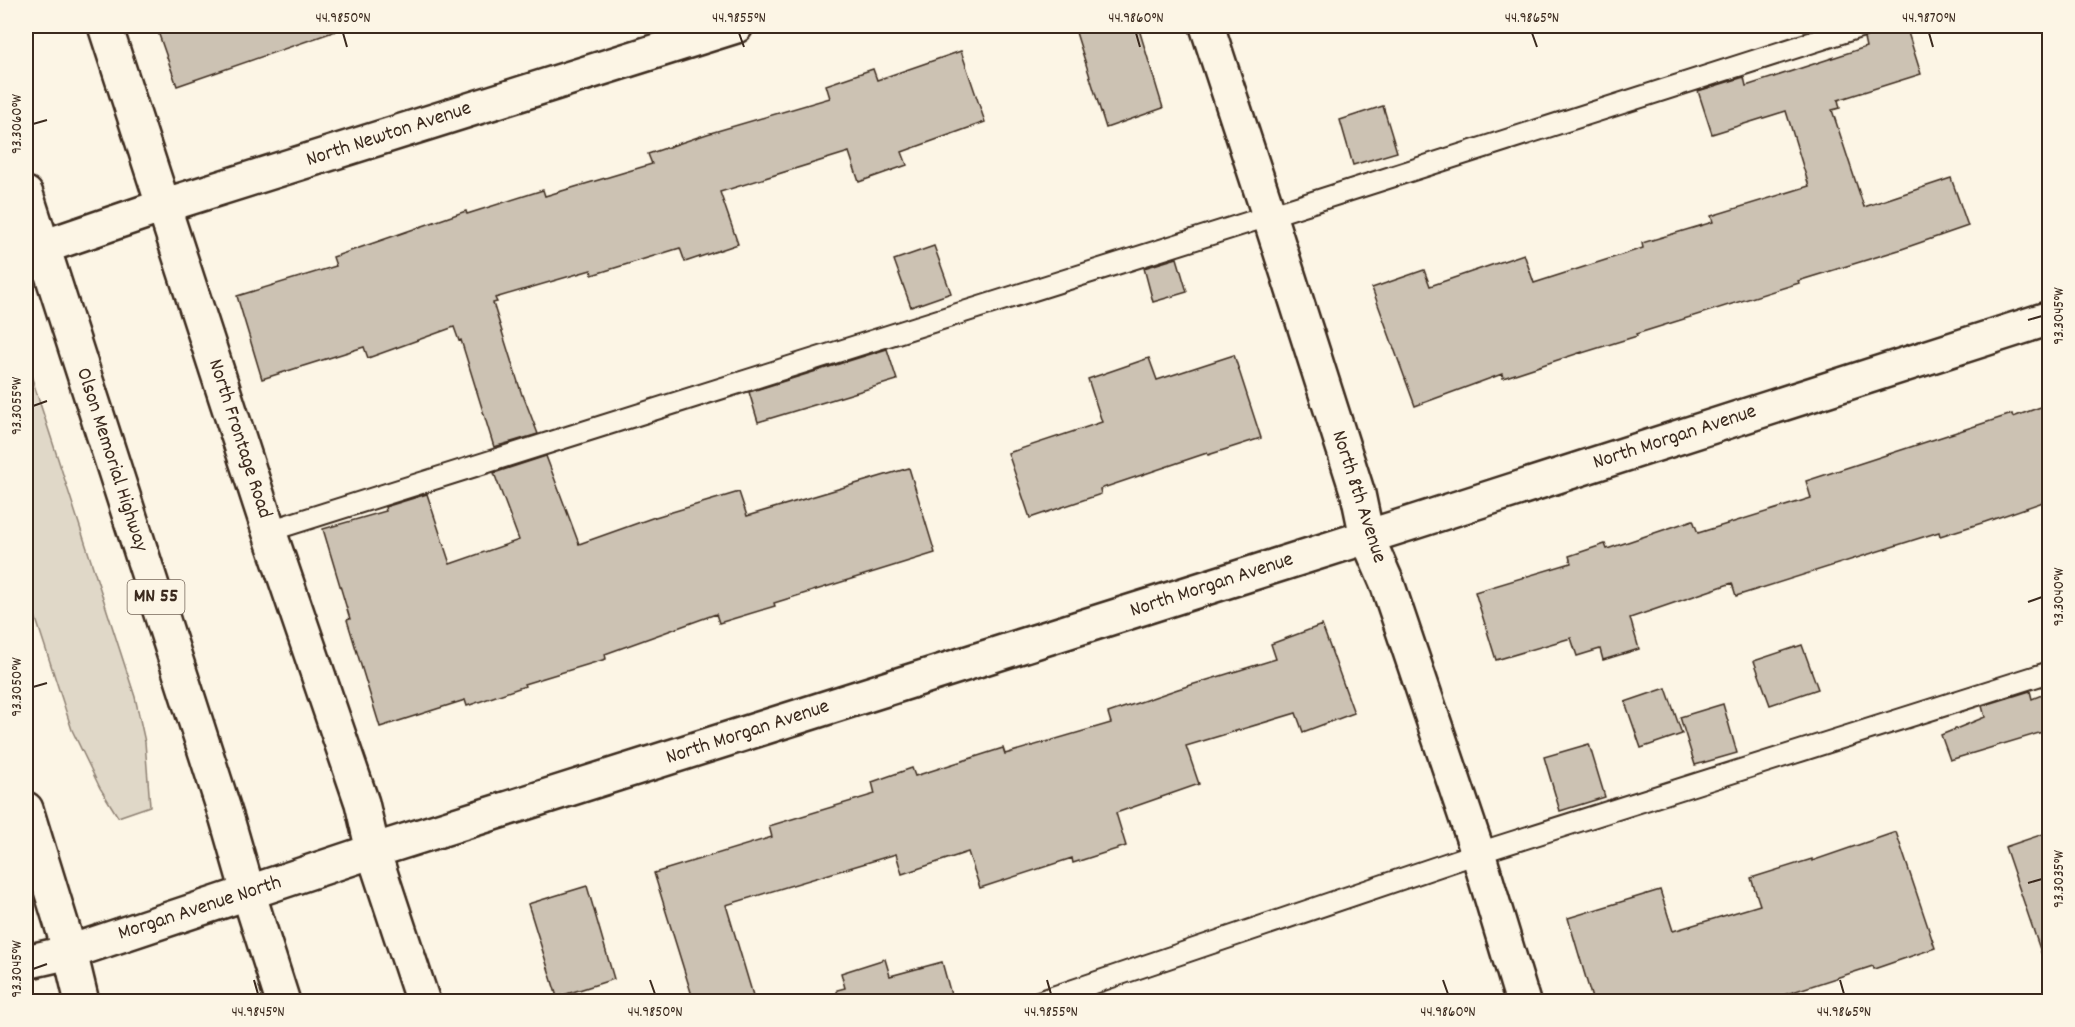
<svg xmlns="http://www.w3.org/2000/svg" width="2075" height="1027" font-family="Dekko,sans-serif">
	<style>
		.green { fill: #e0d8c8; stroke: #8e8173; stroke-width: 1.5 }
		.building { fill: #ccc2b3; stroke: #3b2a1e; stroke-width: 1.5 }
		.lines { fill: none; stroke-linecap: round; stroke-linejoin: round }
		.service-casing { stroke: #3b2a1e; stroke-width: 24 }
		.minor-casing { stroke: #3b2a1e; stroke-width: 38 }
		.primary-casing { stroke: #3b2a1e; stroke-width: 38 }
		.service { stroke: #fcf5e5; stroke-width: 20 }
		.minor { stroke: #fcf5e5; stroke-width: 33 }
		.primary { stroke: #fcf5e5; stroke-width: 33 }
		.ticks { fill: none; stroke: #3b2a1e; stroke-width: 2 }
		.labels { text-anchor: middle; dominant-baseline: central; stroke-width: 6; stroke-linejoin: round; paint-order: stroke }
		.shield { fill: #fcf5e5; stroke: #75675a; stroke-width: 1.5 }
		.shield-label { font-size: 20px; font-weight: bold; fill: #3b2a1e }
		.street-label { font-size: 21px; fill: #3b2a1e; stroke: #fcf5e5 }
		.neatline { fill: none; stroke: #3b2a1e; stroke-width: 2 }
		.ticks-label { font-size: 15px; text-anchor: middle; fill: #3b2a1e }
	</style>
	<rect width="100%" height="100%" fill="#fcf5e5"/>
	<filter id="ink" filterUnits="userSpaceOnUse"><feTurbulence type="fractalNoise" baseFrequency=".0167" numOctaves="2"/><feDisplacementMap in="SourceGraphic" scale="12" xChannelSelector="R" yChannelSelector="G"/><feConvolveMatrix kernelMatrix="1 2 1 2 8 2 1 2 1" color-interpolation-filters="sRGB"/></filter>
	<g filter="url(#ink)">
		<path class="green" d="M 26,360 L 135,697 L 145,742 L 150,806 L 118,817 L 100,788 L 72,730 L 26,588 Z"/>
		<path class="building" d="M 156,26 L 335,26 L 336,31 L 177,86 Z
			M 1074,26 L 1138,26 L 1163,108 L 1106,128 Z
			M 1885,26 L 1906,26 L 1921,74 L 1838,100 L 1840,108 L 1832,110 L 1864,207 L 1951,178 L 1968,226 L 1899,250 L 1798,281 L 1799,283 L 1636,334 L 1637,336 L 1582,353 L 1582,352 L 1503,378 L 1502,374 L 1415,406 L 1372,288 L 1424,270 L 1430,286 L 1524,254 L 1534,283 L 1643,248 L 1642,243 L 1713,222 L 1711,216 L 1809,186 L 1786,111 L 1712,134 L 1698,91 L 1744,77 L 1746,86 L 1866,47 L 1864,38 L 1871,34 L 1875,29 Z
			M 961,51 L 985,122 L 902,152 L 907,165 L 859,182 L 849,152 L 720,192 L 738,244 L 685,262 L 680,248 L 592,275 L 591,270 L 495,298 L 497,302 L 493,303 L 522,395 L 523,395 L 538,434 L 494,447 L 461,340 L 459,341 L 454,327 L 368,358 L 364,347 L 262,379 L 237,296 L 336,266 L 333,257 L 466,211 L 467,214 L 543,190 L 545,196 L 652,164 L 648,154 L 707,134 L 830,98 L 826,85 L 873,69 L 877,80 Z
			M 1383,106 L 1397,152 L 1353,165 L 1340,120 Z
			M 934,246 L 951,293 L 911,307 L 894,260 Z
			M 1177,258 L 1187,292 L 1153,302 L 1144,268 Z
			M 887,349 L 897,380 L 758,422 L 749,392 Z
			M 1234,355 L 1261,438 L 1208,455 L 1207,453 L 1100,489 L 1101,494 L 1030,518 L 1008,453 L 1102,422 L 1088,379 L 1149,358 L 1157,380 Z
			M 2049,404 L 2049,500 L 1985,522 L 1940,536 L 1939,532 L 1736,596 L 1732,583 L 1630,618 L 1639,649 L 1603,660 L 1600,649 L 1577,656 L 1571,638 L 1496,660 L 1475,592 L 1571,563 L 1569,556 L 1605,544 L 1607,549 L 1693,520 L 1698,533 L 1811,498 L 1806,481 L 2012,414 L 2013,417 Z
			M 546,456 L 579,544 L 652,518 L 739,492 L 747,516 L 909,468 L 935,553 L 774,603 L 775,606 L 719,623 L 716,614 L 605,654 L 606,659 L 524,684 L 525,686 L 467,706 L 465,700 L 380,727 L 347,620 L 350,619 L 323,529 L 386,511 L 385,507 L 427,494 L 450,564 L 519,540 L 494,473 Z
			M 1322,625 L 1354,713 L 1303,732 L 1296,713 L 1186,746 L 1199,784 L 1116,813 L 1126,846 L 1073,863 L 1072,858 L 980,888 L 968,852 L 902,874 L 896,854 L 726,905 L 755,1002 L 694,1002 L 654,873 L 772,837 L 769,826 L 875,794 L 872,782 L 912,768 L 915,776 L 1003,748 L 1005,754 L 1111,723 L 1108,713 L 1178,689 L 1276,659 L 1271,644 Z
			M 1802,645 L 1818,689 L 1770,705 L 1754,661 Z
			M 1666,688 L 1682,734 L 1641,748 L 1625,702 Z
			M 2030,691 L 2032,699 L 2049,692 L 2049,730 L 1950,760 L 1941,735 L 1985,717 L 1982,706 Z
			M 1723,704 L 1737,753 L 1695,765 L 1680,717 Z
			M 1589,744 L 1605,797 L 1560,811 L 1544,757 Z
			M 1896,832 L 1935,948 L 1874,969 L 1873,966 L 1762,1002 L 1593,1002 L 1568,918 L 1660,890 L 1673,931 L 1760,905 L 1751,878 L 1812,859 L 1812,861 Z
			M 2049,832 L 2049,960 L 2044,961 L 2005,847 Z
			M 587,886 L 614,979 L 557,997 L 528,904 Z
			M 885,959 L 890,976 L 942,962 L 953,1002 L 838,1002 L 837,990 L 845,988 L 841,973 Z"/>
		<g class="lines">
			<defs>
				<path id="service" d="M 269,531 L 1313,202 L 1863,26
					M 1038,1002 L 1478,853 L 2050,672"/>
				<path id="minor" d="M 105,26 L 269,531 L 362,803 L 373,851 L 423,1002
					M 1207,26 L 1269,215 L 1358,494 L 1367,537 L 1387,583 L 1478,853 L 1523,1002
					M 43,247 L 163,206 L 736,26
					M 26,962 L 70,952 L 373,851 L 1411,523 L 2050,318"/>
				<path id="primary" d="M 26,194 L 227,819 L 248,892 L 283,1002
					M 26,809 L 70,952 L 82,1002"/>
			</defs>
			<use href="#service" class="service-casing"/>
			<use href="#minor" class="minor-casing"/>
			<use href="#primary" class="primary-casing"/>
			<use href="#service" class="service"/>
			<use href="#minor" class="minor"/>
			<use href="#primary" class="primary"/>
		</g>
	</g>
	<path class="ticks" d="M 343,33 L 347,47M 739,33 L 744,47M 1136,33 L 1140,47M 1532,33 L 1537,47M 1929,33 L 1933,47M 33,124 L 47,120M 2028,320 L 2042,316M 33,406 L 47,401M 2028,602 L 2042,597M 33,687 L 47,683M 2028,883 L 2042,879M 33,969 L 47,964M 254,980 L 258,994M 650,980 L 655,994M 1047,980 L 1051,994M 1443,980 L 1448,994M 1840,980 L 1844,994"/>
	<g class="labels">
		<rect class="shield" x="127.5" y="580" width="57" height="34" rx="4.5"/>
		<g class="shield-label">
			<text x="156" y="597">MN 55</text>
		</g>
		<g class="street-label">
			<text transform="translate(389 135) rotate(-18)">North Newton Avenue</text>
			<text transform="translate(1675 438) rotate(-18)">North Morgan Avenue</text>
			<text transform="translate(239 439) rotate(72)">North Frontage Road</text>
			<text transform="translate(111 460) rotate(72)">Olson Memorial Highway</text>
			<text transform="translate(1358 497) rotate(72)">North 8th Avenue</text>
			<text transform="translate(1212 586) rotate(-18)">North Morgan Avenue</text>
			<text transform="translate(748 733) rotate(-18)">North Morgan Avenue</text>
			<text transform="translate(200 909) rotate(-18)">Morgan Avenue North</text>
		</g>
	</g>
	<rect width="2075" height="1027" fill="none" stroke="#fcf5e5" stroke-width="66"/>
	<rect x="33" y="33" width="2009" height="961" class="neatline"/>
	<g class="ticks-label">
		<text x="343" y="22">44.9850°N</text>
		<text x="739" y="22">44.9855°N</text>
		<text x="1136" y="22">44.9860°N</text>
		<text x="1532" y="22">44.9865°N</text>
		<text x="1929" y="22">44.9870°N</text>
		<text transform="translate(16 124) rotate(-90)" y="5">93.3060°W</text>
		<text transform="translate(2058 316) rotate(-90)" y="5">93.3045°W</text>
		<text transform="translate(16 406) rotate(-90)" y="5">93.3055°W</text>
		<text transform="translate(2058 597) rotate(-90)" y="5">93.3040°W</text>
		<text transform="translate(16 687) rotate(-90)" y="5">93.3050°W</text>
		<text transform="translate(2058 879) rotate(-90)" y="5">93.3035°W</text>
		<text transform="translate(16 969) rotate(-90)" y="5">93.3045°W</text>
		<text x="258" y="1016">44.9845°N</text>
		<text x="655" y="1016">44.9850°N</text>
		<text x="1051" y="1016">44.9855°N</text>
		<text x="1448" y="1016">44.9860°N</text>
		<text x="1844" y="1016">44.9865°N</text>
	</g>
</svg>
